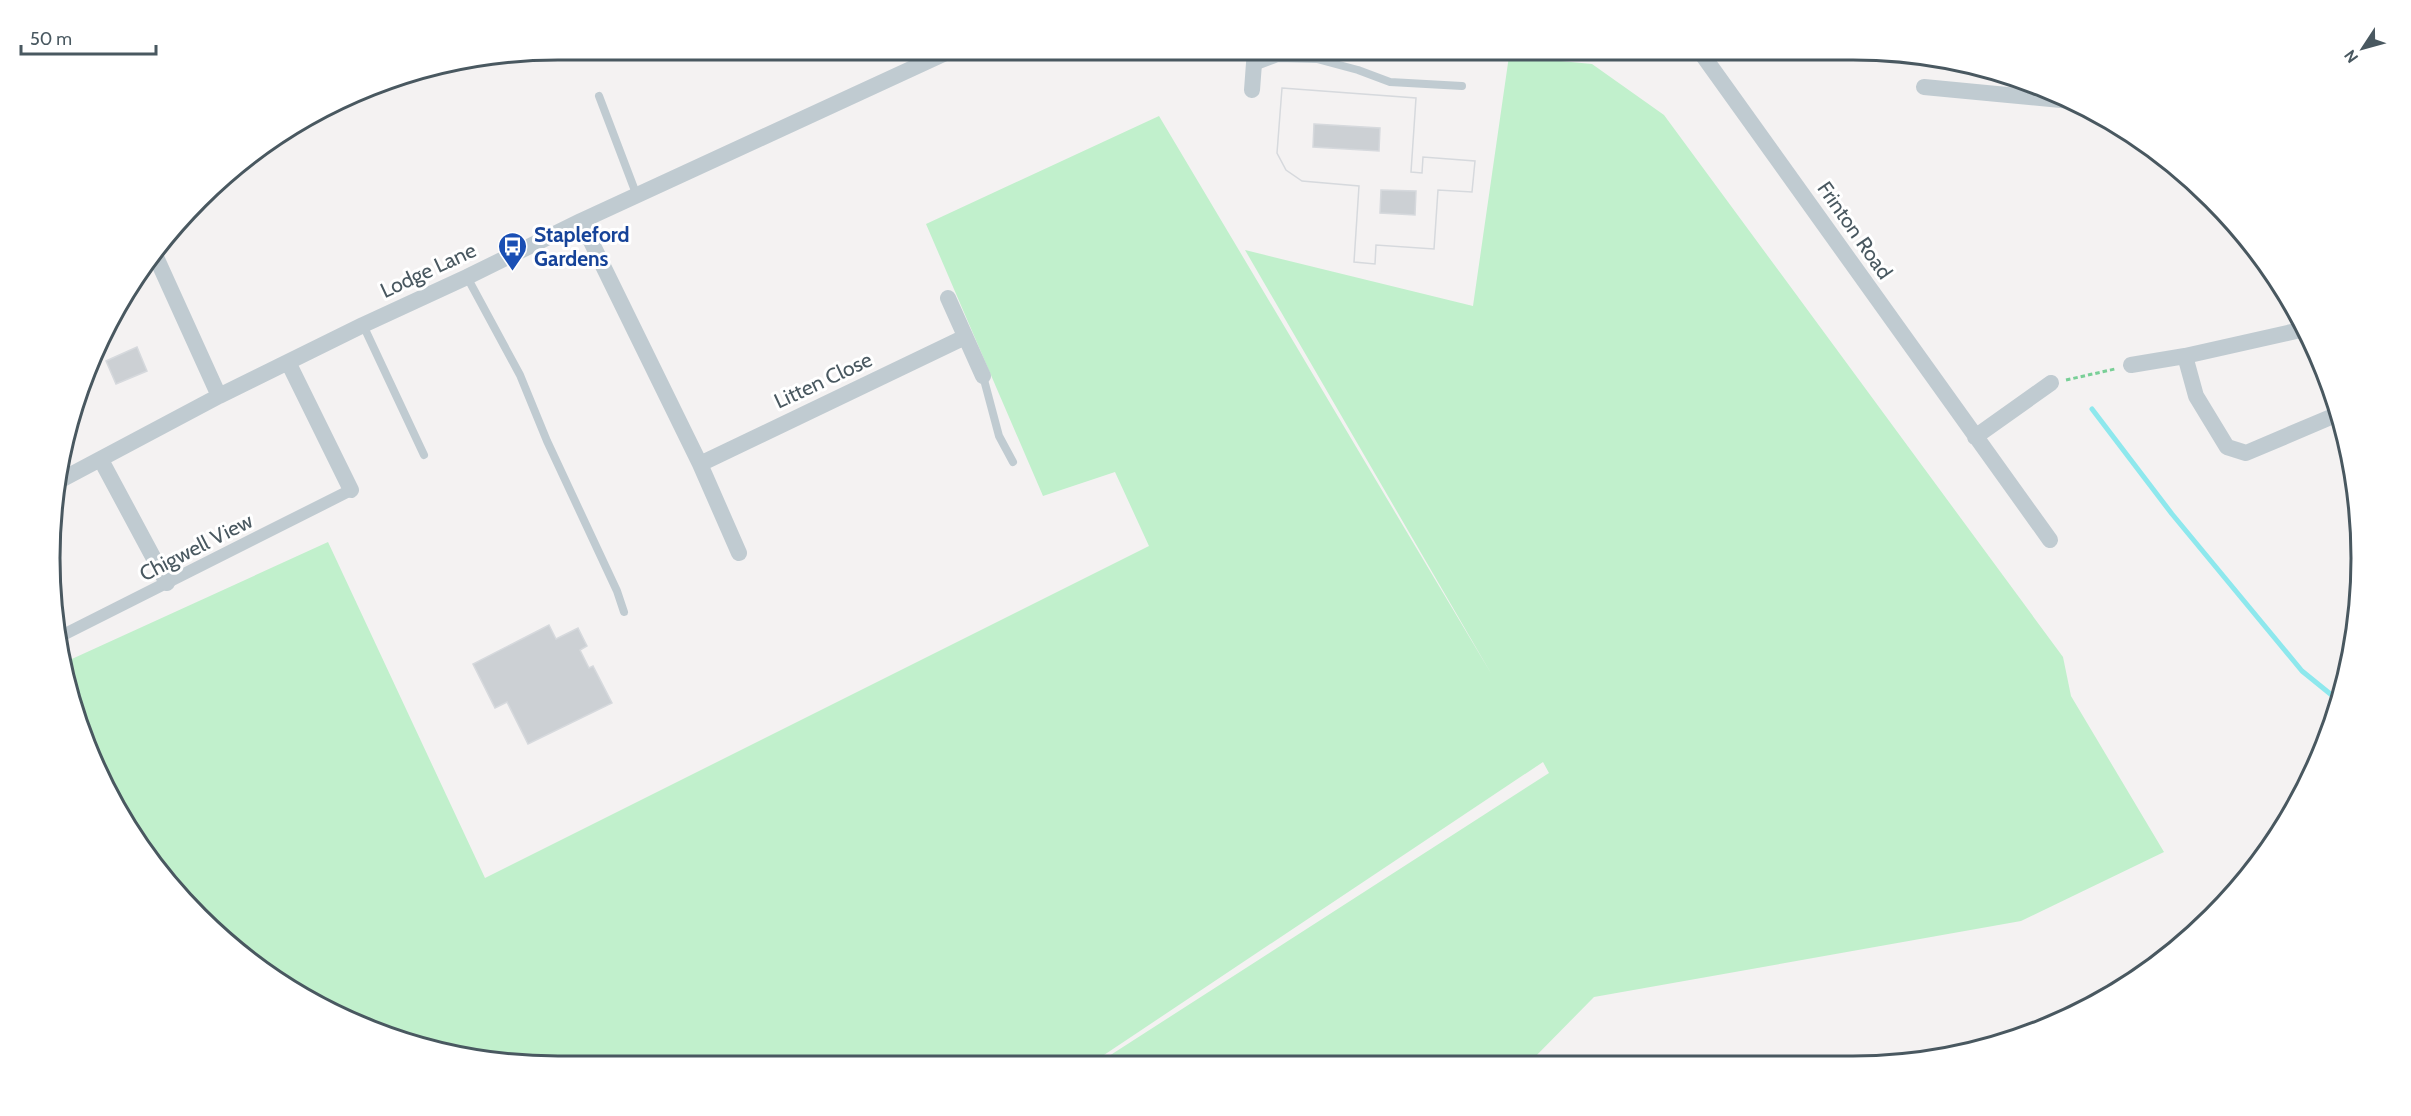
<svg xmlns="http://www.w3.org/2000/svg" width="2411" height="1116" font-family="Cabin,sans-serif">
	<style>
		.green { fill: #c1f0cc }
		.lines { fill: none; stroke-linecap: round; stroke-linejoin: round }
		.stream { stroke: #8ee8ed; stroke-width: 5 }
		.building { fill: #ccd0d4; stroke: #d6d9dd; stroke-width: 1.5; fill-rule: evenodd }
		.path { stroke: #79cf97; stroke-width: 3; stroke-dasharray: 4.5 3; stroke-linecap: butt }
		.service { stroke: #c0cbd1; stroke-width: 8 }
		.pedestrian { stroke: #c0cbd1; stroke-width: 12 }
		.minor { stroke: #c0cbd1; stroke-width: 16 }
		.labels { text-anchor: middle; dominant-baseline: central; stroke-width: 6; stroke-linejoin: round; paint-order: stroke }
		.street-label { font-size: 21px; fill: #495860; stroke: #fff }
		.transit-label { font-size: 21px; font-weight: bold; fill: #164399; stroke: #fff; text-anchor: start }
		.rim { fill: none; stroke: #495860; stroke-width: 3 }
	</style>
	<rect width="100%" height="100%" fill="#f4f2f2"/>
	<path class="green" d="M 1509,56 L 1592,64 L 1664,115 L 2063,657 L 2071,696 L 2164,852 L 2021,921 L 1594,997 L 1529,1063 L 1095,1065 L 1549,773 L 1543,762 L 1089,1065 L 558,1066 L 458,1057 L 364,1028 L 223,941 L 117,812 L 76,721 L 63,663 L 328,542 L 485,878 L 1149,546 L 1115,472 L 1043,496 L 926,224 L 1159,116 L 1492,675 L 1245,250 L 1473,306 Z"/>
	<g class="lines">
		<path class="stream" d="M 2092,409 L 2172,514 L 2302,671 L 2339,701"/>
	</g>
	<path class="building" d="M 1282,88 L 1416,98 L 1411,172 L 1422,173 L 1423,157 L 1475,161 L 1472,192 L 1438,190 L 1434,249 L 1376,245 L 1375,264 L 1354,262 L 1359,186 L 1302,181 L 1286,170 L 1277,153 ZM 1314,124 L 1380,128 L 1379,151 L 1313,147 ZM 1381,190 L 1416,191 L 1415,215 L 1380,213 Z
		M 1282,88 L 1416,98 L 1411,172 L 1422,173 L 1423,157 L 1475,161 L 1472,192 L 1438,190 L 1434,249 L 1376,245 L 1375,264 L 1354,262 L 1359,186 L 1302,181 L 1286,170 L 1277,153 Z
		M 137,347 L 147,371 L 116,384 L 106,361 Z
		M 549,625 L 556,639 L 578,628 L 587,646 L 580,650 L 589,668 L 593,666 L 612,703 L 528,744 L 507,702 L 495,708 L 473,664 Z"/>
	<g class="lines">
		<path class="path" d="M 2066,380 L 2115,369"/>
		<path class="service" d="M 1254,67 L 1278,58 L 1317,59 L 1358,70 L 1390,82 L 1462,86
			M 599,96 L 637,196
			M 467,277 L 520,375 L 547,441 L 617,591 L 624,612
			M 363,325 L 424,455
			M 983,376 L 999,436 L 1013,462"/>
		<path class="pedestrian" d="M 57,638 L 351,490"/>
		<path class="minor" d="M 1699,50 L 2050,540
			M 1924,87 L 2071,101
			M 1252,90 L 1255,50
			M 581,221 L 700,464 L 739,553
			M 156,257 L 219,396
			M 948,298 L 983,376
			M 2185,356 L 2196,396 L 2227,447 L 2246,453 L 2338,414
			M 288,362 L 351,490
			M 2131,365 L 2185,356 L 2305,329
			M 1975,437 L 2051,383
			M 101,460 L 167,583
			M 700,464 L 965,337
			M 59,481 L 219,396 L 363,325 L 467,277 L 581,221 L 952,50"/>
	</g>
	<defs>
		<symbol id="bus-pin" viewBox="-11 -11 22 30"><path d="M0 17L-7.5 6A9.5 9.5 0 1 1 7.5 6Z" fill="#1a4fb4" stroke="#fff"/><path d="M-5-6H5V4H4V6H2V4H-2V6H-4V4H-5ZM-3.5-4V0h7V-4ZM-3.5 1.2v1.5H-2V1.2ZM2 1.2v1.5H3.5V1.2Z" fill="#fff"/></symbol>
	</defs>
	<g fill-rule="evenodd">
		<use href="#bus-pin" x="496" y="230" width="33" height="45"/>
	</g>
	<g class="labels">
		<g class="street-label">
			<text transform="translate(1855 230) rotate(55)">Frinton Road</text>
			<text transform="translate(428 270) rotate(-25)">Lodge Lane</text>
			<text transform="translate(823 380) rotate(-25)">Litten Close</text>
			<text transform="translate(196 547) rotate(-27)">Chigwell View</text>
		</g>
		<g class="transit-label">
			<text x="534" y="234">Stapleford<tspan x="534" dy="24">Gardens</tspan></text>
		</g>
	</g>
	<path d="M0 0H2411V1116H0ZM558 60H1853A498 498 0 0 1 2351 558V558A498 498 0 0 1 1853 1056H558A498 498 0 0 1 60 558V558A498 498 0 0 1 558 60Z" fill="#fff" fill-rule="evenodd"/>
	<path class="rim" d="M558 60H1853A498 498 0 0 1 2351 558V558A498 498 0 0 1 1853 1056H558A498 498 0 0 1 60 558V558A498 498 0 0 1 558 60Z"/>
	<g transform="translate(2363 48) rotate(234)" stroke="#ffffff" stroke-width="4.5" paint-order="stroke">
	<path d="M0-4.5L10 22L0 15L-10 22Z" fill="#495860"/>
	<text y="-9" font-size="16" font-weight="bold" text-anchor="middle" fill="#495860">N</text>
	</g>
	<path d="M21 45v9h135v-9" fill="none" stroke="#495860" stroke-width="3"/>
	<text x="30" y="45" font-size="18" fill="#495860" stroke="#ffffff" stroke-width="4.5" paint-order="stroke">50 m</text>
</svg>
